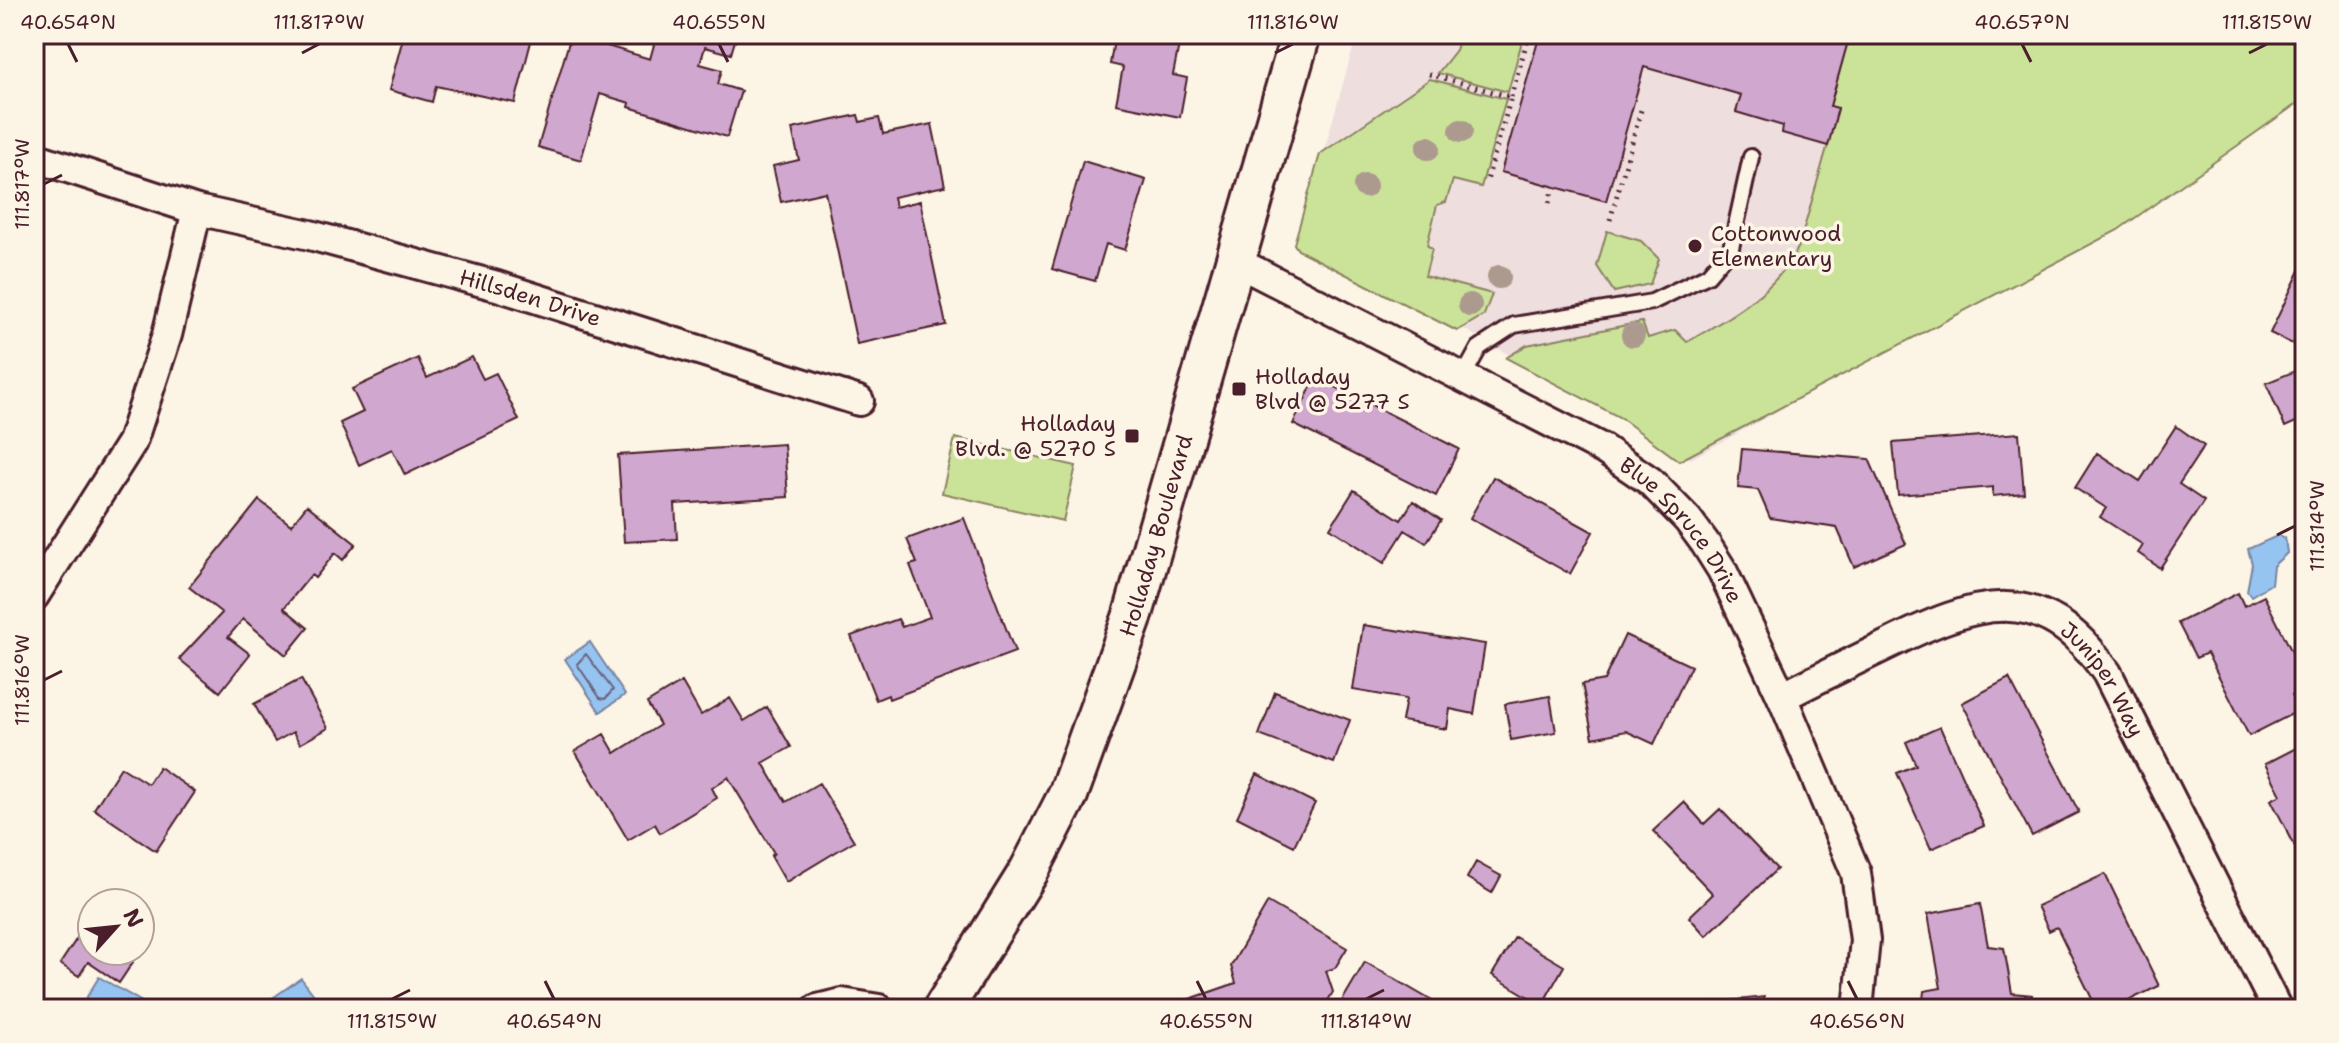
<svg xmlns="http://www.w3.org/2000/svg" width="2339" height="1043" font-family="'Shantell Sans',sans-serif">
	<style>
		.built { fill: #efdede }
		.green { fill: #cbe399; stroke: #8a8162; stroke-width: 2 }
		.water { fill: #96c4f0; stroke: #7882a1; stroke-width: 2 }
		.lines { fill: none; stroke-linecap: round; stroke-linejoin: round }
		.shore { stroke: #68617a; stroke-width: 2 }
		.building { fill: #d0a8cf; stroke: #4a1f2b; stroke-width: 2 }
		.service-casing { stroke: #4a1f2b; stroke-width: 20 }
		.minor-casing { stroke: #4a1f2b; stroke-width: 34 }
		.secondary-casing { stroke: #4a1f2b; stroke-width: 44 }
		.path { stroke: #4a1f2b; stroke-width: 5; stroke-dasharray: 2 6; stroke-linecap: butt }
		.service { stroke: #fcf5e5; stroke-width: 14 }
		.minor { stroke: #fcf5e5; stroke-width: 28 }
		.secondary { stroke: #fcf5e5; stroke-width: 38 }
		.tree { fill: #ac9a8e }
		.ticks { fill: none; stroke: #4a1f2b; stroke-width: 3 }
		.poi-dot { fill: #4a1f2b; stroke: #fcf5e5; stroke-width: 3 }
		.labels { text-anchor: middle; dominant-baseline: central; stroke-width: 7; stroke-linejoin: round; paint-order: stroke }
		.poi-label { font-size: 22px; fill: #4a1f2b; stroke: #fcf5e5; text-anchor: start }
		.street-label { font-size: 22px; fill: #4a1f2b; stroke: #fcf5e5 }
		.neatline { fill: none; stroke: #4a1f2b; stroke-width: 3 }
		.ticks-label { font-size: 20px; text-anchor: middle; fill: #4a1f2b }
	</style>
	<rect width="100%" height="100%" fill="#fcf5e5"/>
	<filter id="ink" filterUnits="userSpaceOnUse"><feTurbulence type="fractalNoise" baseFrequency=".0125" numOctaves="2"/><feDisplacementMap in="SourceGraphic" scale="16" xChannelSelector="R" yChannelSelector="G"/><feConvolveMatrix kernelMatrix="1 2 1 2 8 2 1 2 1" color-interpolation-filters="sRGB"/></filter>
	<g filter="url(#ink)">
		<path class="built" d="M 1357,34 L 2305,34 L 2057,256 L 1691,459 L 1300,235 Z"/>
		<path class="green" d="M 1461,34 L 1524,34 L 1508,92 L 1438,73 L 1456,50 Z
			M 1850,34 L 2305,34 L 2305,98 L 2118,230 L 1679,461 L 1621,418 L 1506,358 L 1527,345 L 1642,322 L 1648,338 L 1675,330 L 1687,342 C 1730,317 1776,292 1799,246 L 1838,109 L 1830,106 Z
			M 1430,79 L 1506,99 L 1481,187 L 1453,180 L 1446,202 L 1437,205 L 1427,245 L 1432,249 L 1425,276 L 1492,294 L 1484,315 L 1457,331 L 1298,250 L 1294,244 L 1320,154 Z
			M 1607,231 L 1641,241 L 1659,259 L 1650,284 L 1614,292 L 1597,266 Z
			M 955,438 L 1076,466 L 1063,521 L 942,493 Z"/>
		<path class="water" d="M 2279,535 L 2285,538 L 2287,553 L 2273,566 L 2271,584 L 2251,596 L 2247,591 L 2252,564 L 2248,549 Z
			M 590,642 L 625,695 L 600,712 L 565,659 Z
			M 99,977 L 154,1009 L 100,1009 L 85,1000 Z
			M 301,978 L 317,999 L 303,1009 L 257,1009 Z"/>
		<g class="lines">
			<path class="shore" d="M 586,654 L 613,690 L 605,699 L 600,698 L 577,664 Z"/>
		</g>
		<path class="building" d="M 404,34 L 533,34 L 515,103 L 436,86 L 432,102 L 389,90 Z
			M 657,34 L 737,34 L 731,54 L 705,47 L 700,64 L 722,70 L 718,84 L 741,91 L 727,137 L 629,107 L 630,103 L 600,94 L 581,160 L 538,147 L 571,35 L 650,59 Z
			M 1115,34 L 1181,34 L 1173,75 L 1187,78 L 1180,117 L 1116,104 L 1123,67 L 1110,64 Z
			M 1540,34 L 1850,34 L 1830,106 L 1838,108 L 1828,146 L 1782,133 L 1783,126 L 1736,112 L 1741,95 L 1644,67 L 1606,201 L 1501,172 Z
			M 858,115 L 860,122 L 879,118 L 883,134 L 932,124 L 945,186 L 893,197 L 895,207 L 920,201 L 946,325 L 857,344 L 825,192 L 781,202 L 773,166 L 799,160 L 792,129 Z
			M 1083,161 L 1146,180 L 1125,250 L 1106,244 L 1095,281 L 1052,269 Z
			M 2305,260 L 2305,350 L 2270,333 Z
			M 472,357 L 483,379 L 496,373 L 519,420 L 405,475 L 392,449 L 359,465 L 340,423 L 363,412 L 352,389 L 418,358 L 427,378 Z
			M 2305,367 L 2305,418 L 2285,427 L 2266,383 Z
			M 1316,377 L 1459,449 L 1436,496 L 1293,424 Z
			M 2176,426 L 2204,446 L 2179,484 L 2204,501 L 2160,568 L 2138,553 L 2143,545 L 2100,517 L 2106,508 L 2075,488 L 2097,453 L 2140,481 Z
			M 2019,433 L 2024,493 L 1993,496 L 1993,487 L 1898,495 L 1893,443 Z
			M 784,444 L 788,497 L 675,504 L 677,539 L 624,542 L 618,455 Z
			M 1742,449 L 1869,459 L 1906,544 L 1854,567 L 1837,528 L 1770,518 L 1758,490 L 1738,488 Z
			M 1493,477 L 1593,532 L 1570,574 L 1470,518 Z
			M 1354,490 L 1401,520 L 1413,501 L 1441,520 L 1426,543 L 1405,530 L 1384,563 L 1330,528 Z
			M 259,500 L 291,525 L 307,505 L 356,544 L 343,560 L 335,553 L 315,578 L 311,575 L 284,608 L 308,628 L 286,655 L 243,619 L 228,637 L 250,654 L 220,692 L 179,659 L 222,613 L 189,587 Z
			M 964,518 L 1015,652 L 889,699 L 888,695 L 876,700 L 851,636 L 898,619 L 902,627 L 930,617 L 910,565 L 917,563 L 907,539 Z
			M 2238,593 L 2244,606 L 2264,596 L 2305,678 L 2305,688 L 2292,695 L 2300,710 L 2249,736 L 2207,653 L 2196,658 L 2178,623 Z
			M 1363,625 L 1485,644 L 1474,714 L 1450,709 L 1447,729 L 1402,721 L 1406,699 L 1353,690 Z
			M 1625,635 L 1691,666 L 1654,744 L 1626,731 L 1593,738 L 1582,684 L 1604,680 Z
			M 2009,678 L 2079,812 L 2032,836 L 1962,703 Z
			M 301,679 L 328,728 L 300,744 L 293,732 L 275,742 L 254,704 Z
			M 682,682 L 701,715 L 730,698 L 744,721 L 767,707 L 791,747 L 763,763 L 786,802 L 819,783 L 854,841 L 786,882 L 771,856 L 774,853 L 728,777 L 712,788 L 717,798 L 660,833 L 655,824 L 628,840 L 575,751 L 604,734 L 615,753 L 660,725 L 647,703 Z
			M 1275,692 L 1350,720 L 1334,763 L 1259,735 Z
			M 1550,696 L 1556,732 L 1511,740 L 1505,704 Z
			M 1940,727 L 1984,826 L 1931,849 L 1897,773 L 1916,765 L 1906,742 Z
			M 2302,745 L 2305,752 L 2305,865 L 2271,800 L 2281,795 L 2265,764 Z
			M 121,767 L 148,784 L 159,767 L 195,792 L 156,851 L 94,809 Z
			M 1257,774 L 1315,803 L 1294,846 L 1237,817 Z
			M 1684,802 L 1704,824 L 1720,809 L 1777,869 L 1706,936 L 1689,917 L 1713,894 L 1653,831 Z
			M 1476,862 L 1501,876 L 1492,893 L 1467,878 Z
			M 2105,874 L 2159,986 L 2111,1009 L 2097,1009 L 2057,927 L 2049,931 L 2037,906 Z
			M 1268,902 L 1347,948 L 1335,968 L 1326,971 L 1333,992 L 1323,1009 L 1161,1009 L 1236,983 L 1231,966 Z
			M 1980,904 L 1988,946 L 2004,948 L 2012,993 L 2032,995 L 2030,1009 L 1922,1009 L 1924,991 L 1941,988 L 1928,914 Z
			M 83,929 L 92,935 L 92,951 L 116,951 L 133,962 L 119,983 L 88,962 L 79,976 L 60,964 Z
			M 1515,937 L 1564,966 L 1542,1005 L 1492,975 Z
			M 1365,962 L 1446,1009 L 1345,1009 L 1339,1006 Z
			M 1764,997 L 1766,1009 L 1684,1009 L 1683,1006 Z"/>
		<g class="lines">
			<defs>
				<path id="service" d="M 1463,377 L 1479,348 L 1514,325 L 1652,302 L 1708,275 L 1731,248 L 1751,157"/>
				<g id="minor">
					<path id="s1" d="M 34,157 L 197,210 L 310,235 L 497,286 L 859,401"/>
					<path id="s2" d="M 1237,262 L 1603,449 L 1650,481 L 1688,520 L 1705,543 L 1722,570 L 1782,697 L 1856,873 L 1865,940 L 1858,1009"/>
					<path d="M 34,596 L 132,442 L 167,335 L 197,210"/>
					<path id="s3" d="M 1782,697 C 1817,679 1852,662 1887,645 C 1975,601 2042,578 2107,673 L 2277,1009"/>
					<path d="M 817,1009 L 842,1003 L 879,1009"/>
				</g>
				<g id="secondary">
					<path id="s4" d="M 943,1009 L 1029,871 L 1068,795 L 1132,618 L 1301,34"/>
				</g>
			</defs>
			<use href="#service" class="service-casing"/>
			<use href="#minor" class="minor-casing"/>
			<use href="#secondary" class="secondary-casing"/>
			<path class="path" d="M 1429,74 L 1511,97 L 1486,184
				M 1511,97 L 1529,34
				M 1549,203 L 1553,187
				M 1610,220 L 1641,110"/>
			<use href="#service" class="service"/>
			<use href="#minor" class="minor"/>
			<use href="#secondary" class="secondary"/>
		</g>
		<g class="tree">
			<circle cx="1461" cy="131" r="12"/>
			<circle cx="1428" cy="148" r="12"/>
			<circle cx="1365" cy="186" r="12"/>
			<circle cx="1499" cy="277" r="12"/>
			<circle cx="1470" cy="305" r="12"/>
			<circle cx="1633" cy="335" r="12"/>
		</g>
	</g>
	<path class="ticks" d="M 68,44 L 77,62M 719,44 L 728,62M 2022,44 L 2031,62M 302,53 L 319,44M 1275,53 L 1293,44M 2249,53 L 2267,44M 44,184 L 62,175M 2277,535 L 2295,526M 44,680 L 62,671M 545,981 L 554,999M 1197,981 L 1206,999M 1848,981 L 1857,999M 392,999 L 410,990M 1366,999 L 1384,990"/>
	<g class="poi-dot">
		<circle cx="1695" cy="246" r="8"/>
		<rect x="1231" y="381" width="16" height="16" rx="4"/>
		<rect x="1124" y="428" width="16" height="16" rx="4"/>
	</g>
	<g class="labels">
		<g class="poi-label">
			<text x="1711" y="233">Cottonwood<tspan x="1711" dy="25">Elementary</tspan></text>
			<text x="1255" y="376">Holladay<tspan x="1255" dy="25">Blvd @ 5277 S</tspan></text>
			<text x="1116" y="423" text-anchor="end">Holladay<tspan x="1116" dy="25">Blvd. @ 5270 S</tspan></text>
		</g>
		<g class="street-label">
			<text stroke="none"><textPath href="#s1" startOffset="516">Hillsden Drive</textPath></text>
			<text stroke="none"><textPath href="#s2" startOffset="526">Blue Spruce Drive</textPath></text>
			<text stroke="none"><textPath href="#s4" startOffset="522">Holladay Boulevard</textPath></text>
			<text stroke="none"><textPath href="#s3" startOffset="372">Juniper Way</textPath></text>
		</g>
	</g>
	<rect width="2339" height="1043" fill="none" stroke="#fcf5e5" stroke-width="88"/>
	<g transform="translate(116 927) rotate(63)"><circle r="38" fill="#fcf5e5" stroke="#b59f9b" stroke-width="2"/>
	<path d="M0-6L14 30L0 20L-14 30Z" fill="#4a1f2b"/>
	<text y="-12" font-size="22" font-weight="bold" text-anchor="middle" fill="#4a1f2b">N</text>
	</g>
	<rect x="44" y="44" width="2251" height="955" class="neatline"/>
	<g class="ticks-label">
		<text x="68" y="29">40.654°N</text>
		<text x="319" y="29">111.817°W</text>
		<text x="719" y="29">40.655°N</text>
		<text x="1293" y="29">111.816°W</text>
		<text x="2022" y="29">40.657°N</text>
		<text x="2267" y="29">111.815°W</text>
		<text transform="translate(22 184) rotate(-90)" y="7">111.817°W</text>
		<text transform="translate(2317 526) rotate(-90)" y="7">111.814°W</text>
		<text transform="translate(22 680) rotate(-90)" y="7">111.816°W</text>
		<text x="392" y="1028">111.815°W</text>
		<text x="554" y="1028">40.654°N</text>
		<text x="1206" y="1028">40.655°N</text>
		<text x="1366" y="1028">111.814°W</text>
		<text x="1857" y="1028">40.656°N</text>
	</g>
</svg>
